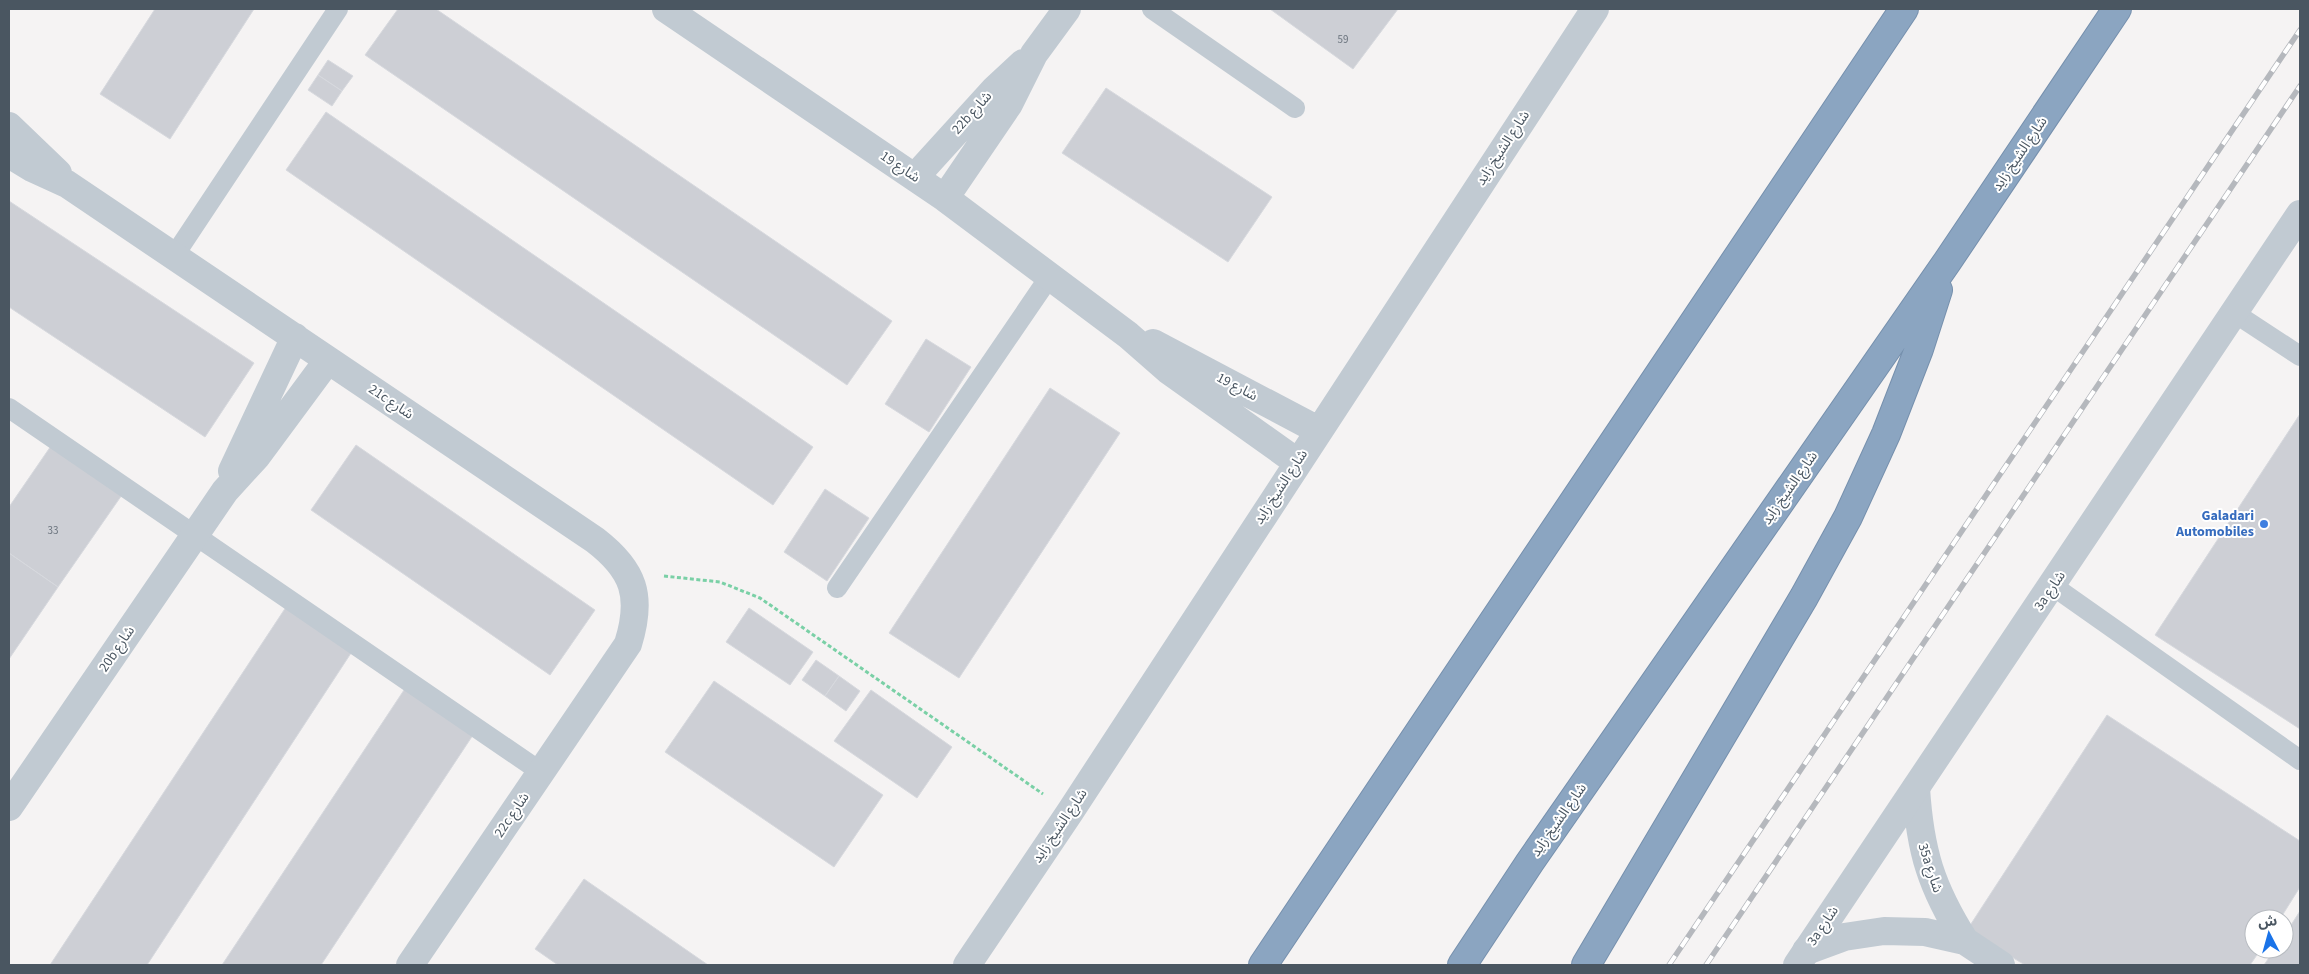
<svg xmlns="http://www.w3.org/2000/svg" width="2309" height="974" font-family="'Source Sans 3','Noto Sans Arabic',sans-serif">
	<style>
		.building { fill: #cdcfd5; stroke: #d7d9de }
		.lines { fill: none; stroke-linecap: round; stroke-linejoin: round }
		.motorway-casing { stroke: #7690ad; stroke-width: 30 }
		.path { stroke: #7ad0a6; stroke-width: 3; stroke-dasharray: 4 2.5; stroke-linecap: butt }
		.service { stroke: #c1cad2; stroke-width: 20 }
		.minor { stroke: #c1cad2; stroke-width: 28 }
		.tertiary { stroke: #c1cad2; stroke-width: 28 }
		.motorway { stroke: #8ba5c1; stroke-width: 28 }
		.rail-casing { stroke: #b5b8bd; stroke-width: 5.5 }
		.rail { stroke: #fff; stroke-width: 4; stroke-dasharray: 11; stroke-linecap: butt }
		.shop-dot { fill: #3f7fe0; stroke: #fff; stroke-width: 2 }
		.labels { text-anchor: middle; dominant-baseline: central; stroke-width: 4; stroke-linejoin: round; paint-order: stroke }
		.number-label { font-size: 11px; fill: #6b747e }
		.street-label { font-size: 14px; fill: #4a5661; stroke: #fff }
		.shop-label { font-size: 14px; font-weight: bold; fill: #366cbe; stroke: #fff; text-anchor: end }
	</style>
	<rect width="100%" height="100%" fill="#f5f3f3"/>
	<path class="building" d="M 155,9 L 254,9 L 170,139 L 100,94 Z
		M 398,9 L 436,9 L 892,321 L 847,385 L 365,55 Z
		M 1270,9 L 1398,9 L 1353,69 Z
		M 328,60 L 353,76 L 342,91 L 318,75 Z
		M 318,75 L 342,91 L 332,106 L 308,90 Z
		M 1106,88 L 1272,197 L 1228,262 L 1062,153 Z
		M 326,112 L 813,447 L 773,505 L 286,170 Z
		M 9,201 L 254,363 L 205,437 L 9,307 Z
		M 926,339 L 971,367 L 929,432 L 885,404 Z
		M 1050,388 L 1120,433 L 959,678 L 889,633 Z
		M 2300,414 L 2300,729 L 2155,635 Z
		M 53,443 L 124,492 L 58,587 L 9,553 L 9,507 Z
		M 356,445 L 595,610 L 550,675 L 311,510 Z
		M 825,489 L 869,518 L 827,581 L 784,552 Z
		M 9,553 L 58,587 L 9,659 Z
		M 288,604 L 355,647 L 147,965 L 50,965 Z
		M 749,608 L 813,652 L 790,685 L 726,642 Z
		M 816,660 L 839,676 L 825,696 L 802,680 Z
		M 839,676 L 860,691 L 846,711 L 825,696 Z
		M 714,681 L 883,795 L 834,867 L 665,752 Z
		M 406,687 L 475,732 L 321,965 L 222,965 Z
		M 871,690 L 952,747 L 917,798 L 834,741 Z
		M 2107,715 L 2300,841 L 2300,887 L 2280,919 L 2254,919 L 2254,949 L 2261,949 L 2250,965 L 2025,965 L 1967,930 Z
		M 584,879 L 708,965 L 558,965 L 535,949 Z
		M 2300,911 L 2300,965 L 2264,965 L 2275,949 L 2284,949 L 2284,936 Z"/>
	<g class="lines">
		<defs>
			<path id="motorway" d="M 1263,965 L 1904,9
				M 1462,965 L 1530,862 L 1947,262 L 2117,9
				M 1586,965 L 1804,597 L 1848,517 L 1886,434 L 1919,349 L 1938,290"/>
		</defs>
		<use href="#motorway" class="motorway-casing"/>
		<path class="path" d="M 664,576 L 720,582 L 760,598 L 1043,794"/>
		<path class="service" d="M 1152,9 L 1295,108
			M 174,256 L 338,9
			M 2233,312 L 2300,356
			M 9,408 L 541,772
			M 2053,586 L 2300,760
			M 837,588 L 1050,276"/>
		<path class="minor" d="M 666,9 L 945,198 L 1128,335 L 1168,370 L 1297,462
			M 9,126 L 58,173
			M 9,154 L 32,168 L 67,184 L 595,540 C 634,570 643,596 628,644 L 410,965
			M 915,177 L 995,89 L 1023,63
			M 945,198 L 1009,104 L 1034,54 L 1067,9
			M 1153,343 L 1318,430
			M 232,471 L 295,337
			M 1916,788 C 1920,851 1931,887 1965,941
			M 9,807 L 225,491 L 257,456 L 328,360
			M 1806,951 L 1844,937 L 1884,931 L 1925,932 L 1965,941 L 2001,965
			M 967,965 L 1070,812 L 1595,9"/>
		<path class="tertiary" d="M 1797,965 L 2300,214"/>
		<use href="#motorway" class="motorway"/>
		<defs>
			<path id="rail" d="M 1669,965 L 2300,30
				M 1706,965 L 2300,86"/>
		</defs>
		<use href="#rail" class="rail-casing"/>
		<use href="#rail" class="rail"/>
	</g>
	<circle class="shop-dot" cx="2264" cy="524" r="5"/>
	<g class="labels">
		<g class="number-label">
			<text x="1343" y="39">59</text>
			<text x="53" y="530">33</text>
		</g>
		<g class="street-label">
			<text transform="translate(972 113) rotate(-48)">22b شارع</text>
			<text transform="translate(1503 148) rotate(-57)">شارع الشيخ زايد</text>
			<text transform="translate(2020 154) rotate(-56)">شارع الشيخ زايد</text>
			<text transform="translate(900 167) rotate(34)">شارع 19</text>
			<text transform="translate(1237 387) rotate(28)">شارع 19</text>
			<text transform="translate(391 402) rotate(34)">21c شارع</text>
			<text transform="translate(1281 487) rotate(-57)">شارع الشيخ زايد</text>
			<text transform="translate(1790 488) rotate(-55)">شارع الشيخ زايد</text>
			<text transform="translate(2050 591) rotate(-56)">3a شارع</text>
			<text transform="translate(117 649) rotate(-56)">20b شارع</text>
			<text transform="translate(512 815) rotate(-56)">22c شارع</text>
			<text transform="translate(1559 820) rotate(-55)">شارع الشيخ زايد</text>
			<text transform="translate(1060 826) rotate(-56)">شارع الشيخ زايد</text>
			<text transform="translate(1930 868) rotate(72)">35a شارع</text>
			<text transform="translate(1823 926) rotate(-56)">3a شارع</text>
		</g>
		<g class="shop-label">
			<text x="2254" y="516">Galadari<tspan x="2254" dy="16">Automobiles</tspan></text>
		</g>
	</g>
	<rect width="2309" height="974" fill="none" stroke="#4a5661" stroke-width="20"/>
	<g transform="translate(2269 934) rotate(354)"><circle r="24" fill="#ffffff" stroke="#b7bbc0"/>
	<path d="M0-4L9 19L0 12L-9 19Z" fill="#1a73e8"/>
	<text y="-8" font-size="14" font-weight="bold" text-anchor="middle" fill="#4a5661">ش</text>
	</g>
</svg>
